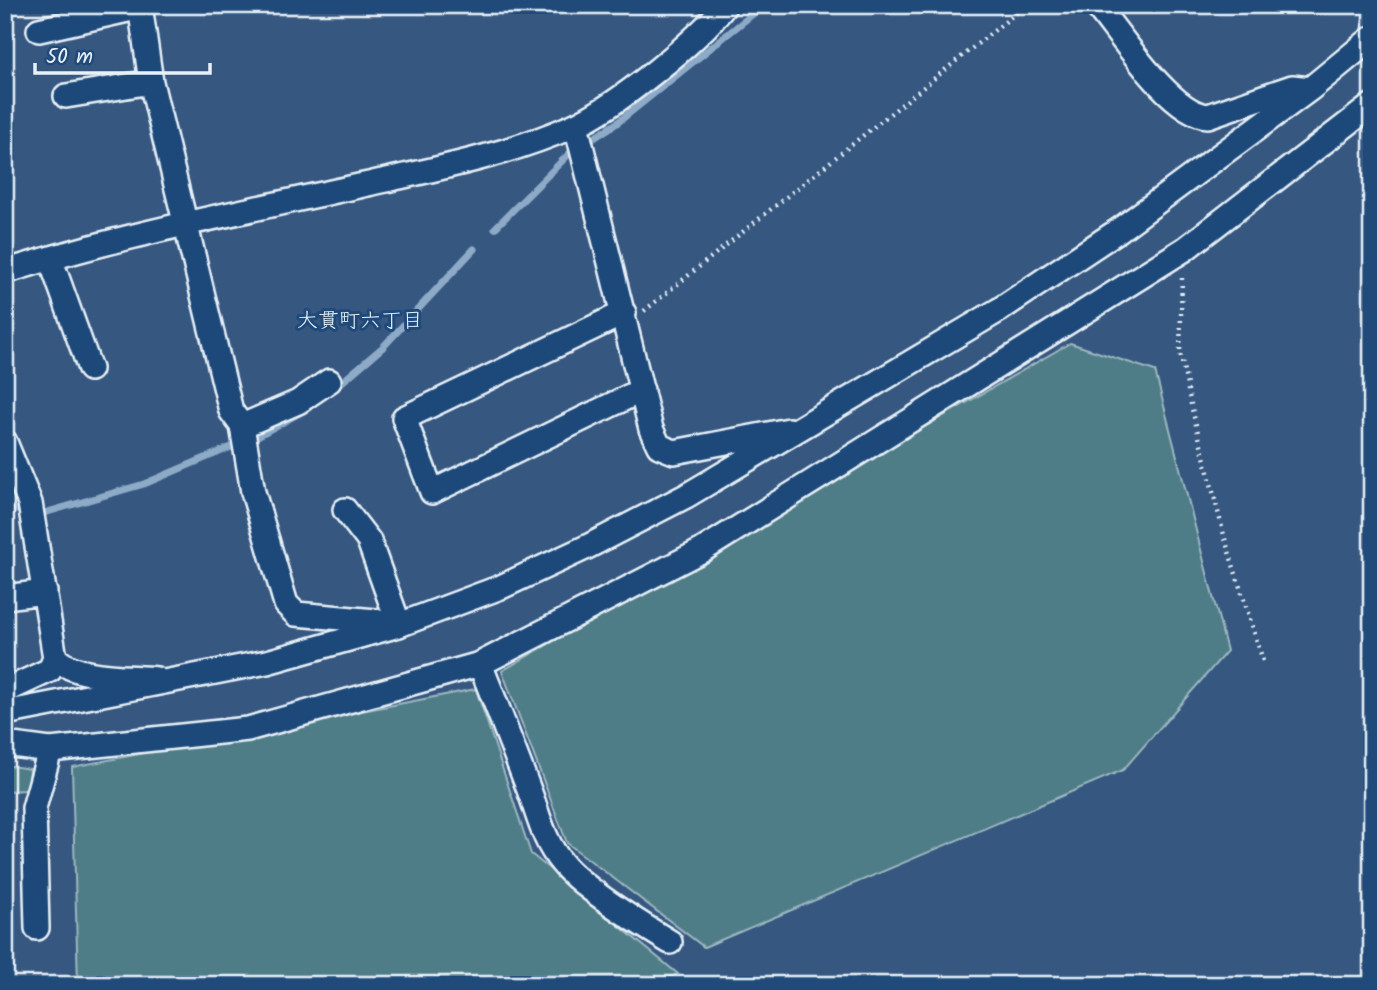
<svg xmlns="http://www.w3.org/2000/svg" width="1377" height="990" font-family="Kalam,'Klee One',sans-serif">
	<style>
		.green { fill: #4f7d87; stroke: #9cb7c0; stroke-width: 2 }
		.lines { fill: none; stroke-linecap: round; stroke-linejoin: round }
		.stream { stroke: #8daac7; stroke-width: 7 }
		.minor-casing { stroke: #e8f1f8; stroke-width: 28 }
		.path { stroke: #e8f1f8; stroke-width: 4.5; stroke-dasharray: 2 5; stroke-linecap: butt }
		.minor { stroke: #1f4a7a; stroke-width: 23 }
		.labels { text-anchor: middle; dominant-baseline: central; stroke-width: 6; stroke-linejoin: round; paint-order: stroke }
		.neighbourhood-label { font-size: 21px; fill: #e8f1f8; stroke: #1f4a7a }
	</style>
	<rect width="100%" height="100%" fill="#365780"/>
	<filter id="ink" filterUnits="userSpaceOnUse"><feTurbulence type="fractalNoise" baseFrequency=".0143" numOctaves="2"/><feDisplacementMap in="SourceGraphic" scale="14" xChannelSelector="R" yChannelSelector="G"/><feConvolveMatrix kernelMatrix="1 2 1 2 8 2 1 2 1" color-interpolation-filters="sRGB"/></filter>
	<g filter="url(#ink)">
		<path class="green" d="M 1070,343 L 1155,371 L 1227,651 L 1123,770 L 704,947 L 567,843 L 502,671 Z
			M 476,689 L 531,854 L 678,974 L 649,985 L 78,985 L 72,767 Z
			M 5,765 L 30,769 L 28,790 L 5,791 Z"/>
		<g class="lines">
			<path class="stream" d="M 591,140 L 617,123 L 764,5
				M 495,228 L 572,151
				M 335,388 L 383,347 L 474,249
				M 254,438 L 309,408
				M 5,507 L 25,512
				M 44,513 L 144,484 L 236,445"/>
			<defs>
				<path id="minor" d="M 140,5 L 151,82 L 231,411 L 242,426 L 253,492 L 286,604 L 296,614 L 376,621 L 386,628
					M 1096,5 C 1120,34 1171,114 1208,116 L 1292,87 L 1310,89
					M 39,30 L 141,7
					M 66,96 L 151,82
					M 576,125 L 651,429 L 659,446 L 674,452 L 789,430
					M 50,258 L 90,369
					M 5,272 C 121,235 241,212 359,186 C 431,170 505,156 573,126 C 614,108 698,41 725,5
					M 624,313 L 404,418 L 432,492 L 642,390
					M 242,426 L 298,402 L 329,381
					M 5,442 L 30,503 L 55,658 C 78,679 127,676 156,679
					M 345,510 L 369,541 L 399,625
					M 5,597 L 45,592
					M 480,664 C 497,706 513,748 529,790 C 539,816 543,840 562,863 C 582,888 642,925 670,942
					M 5,691 L 50,670 L 55,658
					M 5,713 L 267,662 L 399,625 L 501,587 L 587,547 L 686,496 L 999,310 L 1119,230 L 1310,89 L 1372,38
					M 5,744 L 50,750 L 248,729 L 480,664 L 701,551 L 1185,249 L 1372,105
					M 37,928 L 34,808 L 50,750"/>
			</defs>
			<use href="#minor" class="minor-casing"/>
			<path class="path" d="M 1182,278 L 1180,352 L 1192,409 L 1225,539 L 1264,664
				M 644,311 L 1026,5"/>
			<use href="#minor" class="minor"/>
		</g>
	</g>
	<g class="labels">
		<g class="neighbourhood-label">
			<text x="360" y="321">大貫町六丁目</text>
		</g>
	</g>
	<rect width="1377" height="990" fill="none" stroke="#1f4a7a" stroke-width="28"/>
	<rect x="14" y="14" width="1349" height="962" fill="none" stroke="#e8f1f8" stroke-width="2.5" filter="url(#ink)"/>
	<path d="M35 63v10h175v-10" fill="none" stroke="#e8f1f8" stroke-width="3.5"/>
	<text x="46" y="63" font-size="21" fill="#e8f1f8" stroke="#1f4a7a" stroke-width="5" paint-order="stroke">50 m</text>
</svg>
